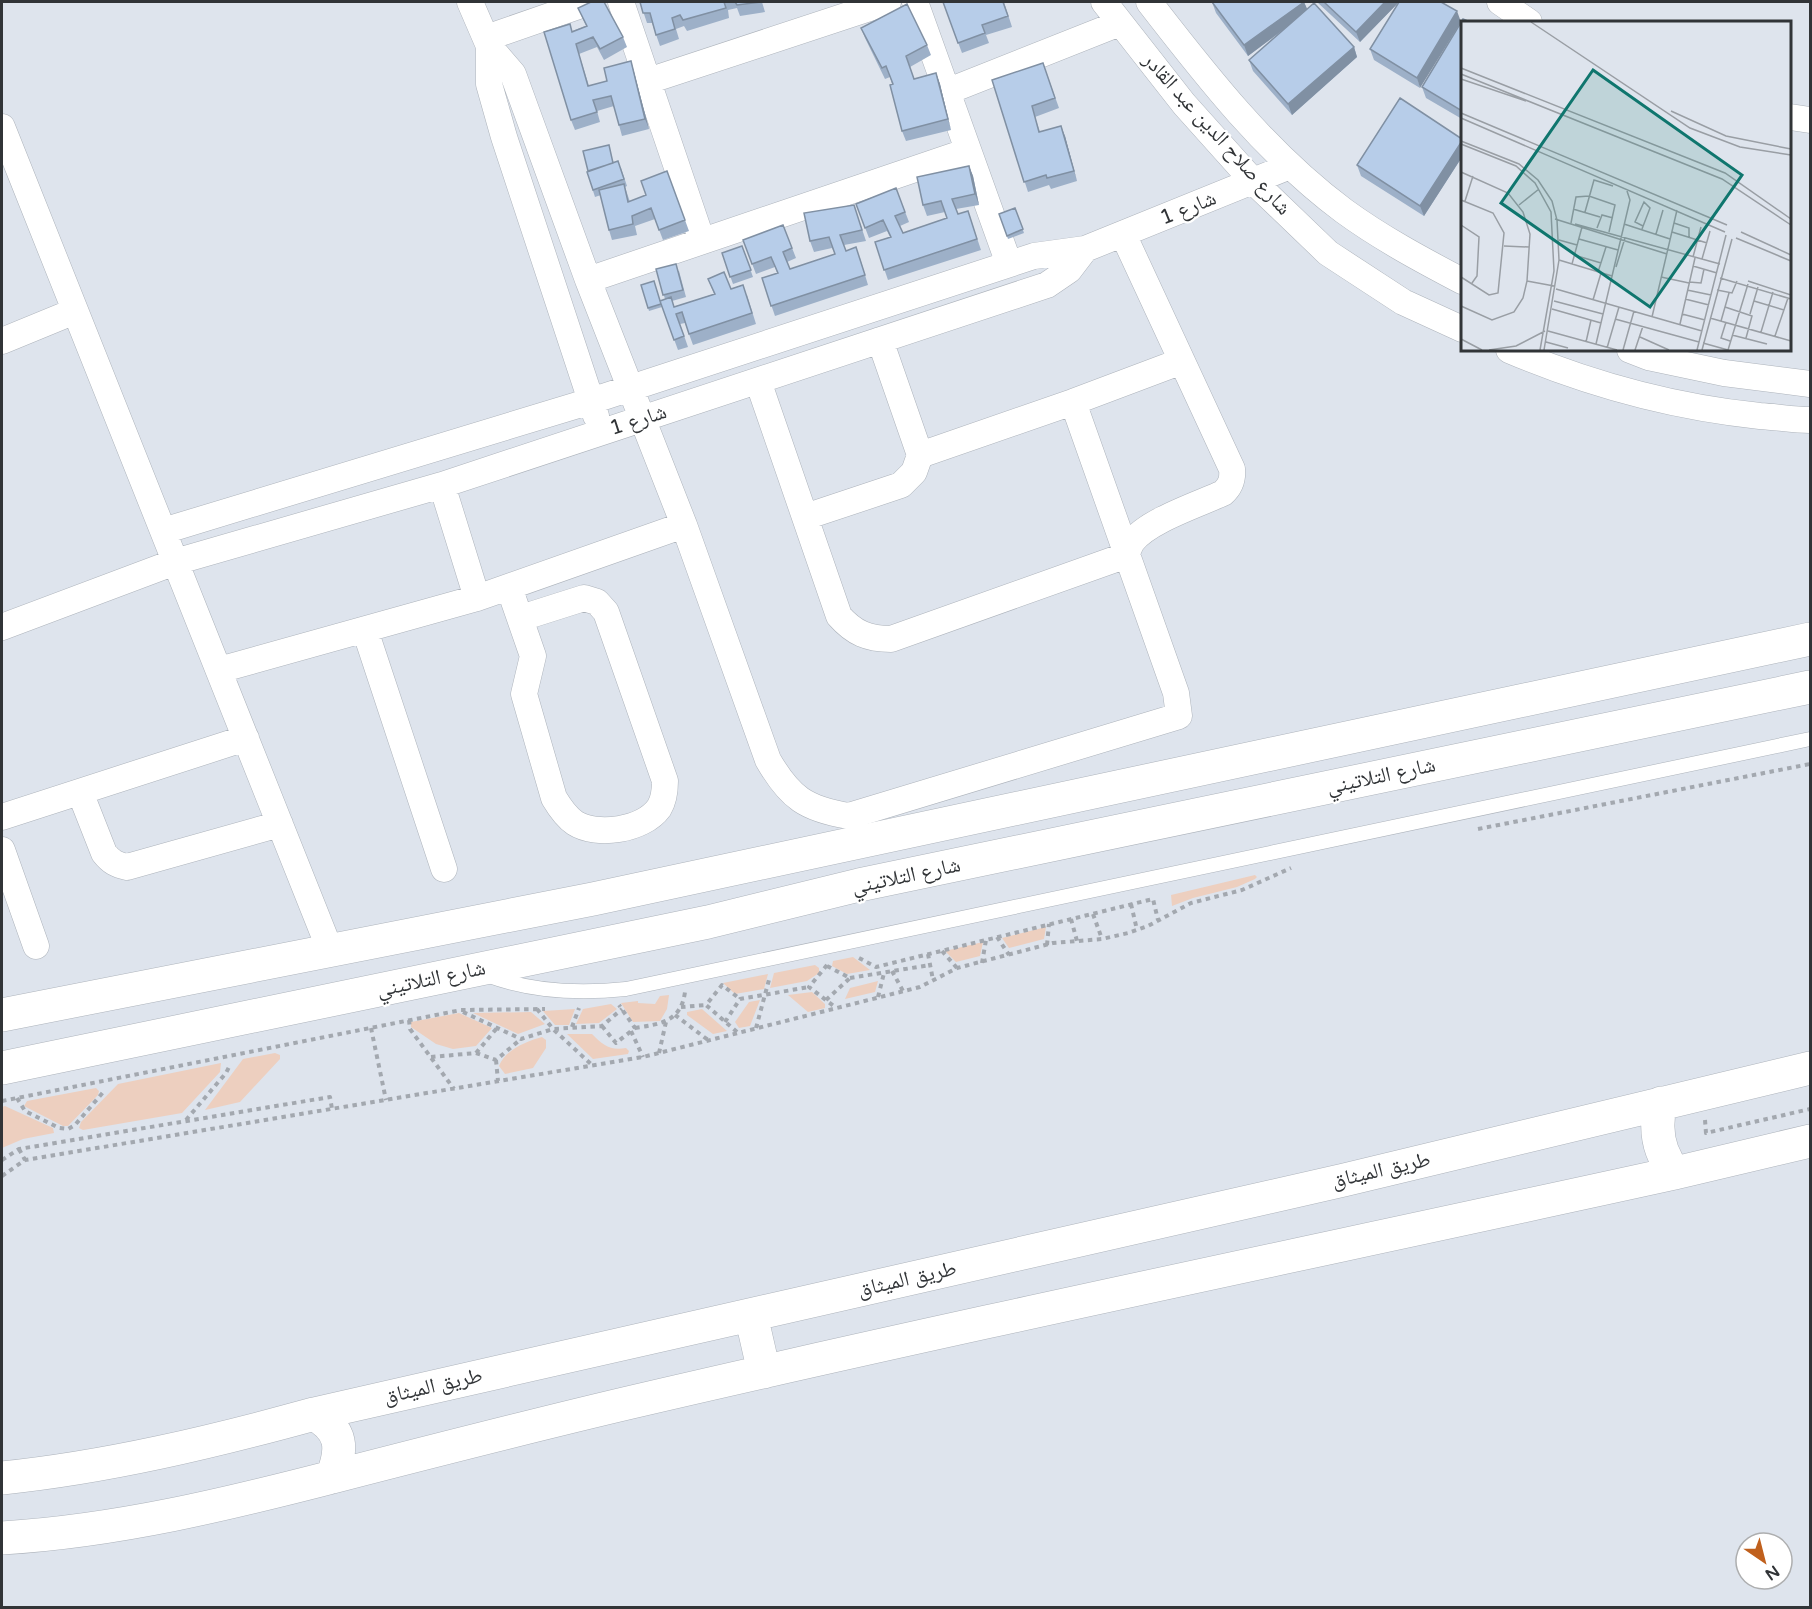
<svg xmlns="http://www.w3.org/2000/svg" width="1812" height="1609" font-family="'Varela Round','Noto Naskh Arabic',sans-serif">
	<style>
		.green { fill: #edcfbf }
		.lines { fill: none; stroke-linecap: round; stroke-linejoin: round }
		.lane-casing { stroke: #adb3bb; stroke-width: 15 }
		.street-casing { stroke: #adb3bb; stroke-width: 27 }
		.secondary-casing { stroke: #adb3bb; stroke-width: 34 }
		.primary-casing { stroke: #adb3bb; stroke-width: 34 }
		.path { stroke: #a3a8af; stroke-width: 4; stroke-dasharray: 4.5 4.5; stroke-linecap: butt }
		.lane { stroke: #fff; stroke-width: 14 }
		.street { stroke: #fff; stroke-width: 26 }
		.secondary { stroke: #fff; stroke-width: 33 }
		.primary { stroke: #fff; stroke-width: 33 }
		.wall { fill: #9db0c8 }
		.shaded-wall { fill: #8090a3 }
		.building { fill: #b7cde9; stroke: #8090a3; stroke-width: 1.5 }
		.labels { text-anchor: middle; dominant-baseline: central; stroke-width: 4.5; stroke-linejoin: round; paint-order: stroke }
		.street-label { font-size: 21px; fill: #313437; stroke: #fff }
		.inset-road { fill: none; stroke: #999ea4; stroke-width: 1.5 }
		.view { fill: #0f766e; fill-opacity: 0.15; stroke: #0f766e; stroke-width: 3 }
		.inset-edge { fill: none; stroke: #313437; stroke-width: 3 }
	</style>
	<rect width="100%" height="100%" fill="#dee4ed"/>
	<path class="green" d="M 1255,875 L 1257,877 L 1255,879 L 1237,887 L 1193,898 L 1172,906 L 1171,895 Z
		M 1046,927 L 1044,939 L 1009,948 L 1002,938 Z
		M 983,942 L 980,956 L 956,962 L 945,951 Z
		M 853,957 L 870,970 L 847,974 L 832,966 L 833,961 Z
		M 815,965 L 819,968 L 819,973 L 807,981 L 770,988 L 774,973 Z
		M 768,974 L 764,989 L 735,994 L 723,983 Z
		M 878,981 L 875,992 L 845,999 L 850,988 Z
		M 812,992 L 825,1004 L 825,1008 L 808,1012 L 788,995 Z
		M 669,995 L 667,1009 L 660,1021 L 633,1022 L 621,1003 L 638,1001 L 638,1003 L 655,1004 L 660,996 Z
		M 760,1000 L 750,1026 L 739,1028 L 735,1022 L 749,1002 Z
		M 611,1004 L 617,1009 L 599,1023 L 576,1024 L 583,1009 Z
		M 575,1009 L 569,1025 L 555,1025 L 543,1011 Z
		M 702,1009 L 727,1031 L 713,1034 L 687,1015 L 687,1012 Z
		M 531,1012 L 545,1024 L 518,1034 L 473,1013 Z
		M 459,1013 L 492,1028 L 476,1046 L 453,1049 L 436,1044 L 411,1027 L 411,1022 Z
		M 567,1034 L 592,1034 C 603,1045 610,1051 626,1048 L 629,1051 L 628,1054 L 593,1059 Z
		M 542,1037 L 546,1040 L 546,1048 L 533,1068 L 505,1074 L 499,1066 C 505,1050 527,1041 542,1037 Z
		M 275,1053 L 280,1055 L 280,1059 L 240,1102 L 205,1110 L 243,1059 Z
		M 221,1063 L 220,1072 L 182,1113 L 83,1130 L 79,1128 L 81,1122 L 118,1084 Z
		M 96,1088 L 99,1091 L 98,1095 L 68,1126 L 63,1126 L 24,1106 L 27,1101 Z
		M 5,1106 L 53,1128 L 54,1133 L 23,1139 L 2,1148 L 2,1107 Z"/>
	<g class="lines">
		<defs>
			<path id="lane" d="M 489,976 C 533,992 579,994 626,989 L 1810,739"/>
			<path id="street" d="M 470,2 L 489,46 L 489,84 L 504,137 L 596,416
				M 621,2 L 702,241
				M 915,2 L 1009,264
				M 1104,2 L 1184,104 L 1253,181 L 1328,253 L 1403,302 L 1462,329
				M 1149,2 C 1207,77 1267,154 1344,211 C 1381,238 1422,260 1462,281
				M 1500,2 L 1529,22
				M 486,38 L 590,2
				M 489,46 L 513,74 L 588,280 L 684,525 L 768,760 C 790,798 806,809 849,816 L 1179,716 L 1176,693 L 1073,402
				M 648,81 L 888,2
				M 946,92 L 1120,23
				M 1790,117 L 1810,120
				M 2,127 L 330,950
				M 588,280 L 968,151
				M 2,341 L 75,311
				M 1509,350 C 1589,384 1673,407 1760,416 C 1777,417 1794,420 1810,420
				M 1630,350 L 1648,357 L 1724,373 L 1810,384
				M 758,381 L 839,616 C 854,633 868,639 891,639 L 1127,555 C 1128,550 1130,545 1132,542 C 1147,521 1199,504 1223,493 C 1231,486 1233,479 1232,469 L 1123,234
				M 920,455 L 1073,402 L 1182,361
				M 442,485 L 477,598
				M 805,517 L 901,485 L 914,472 L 920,455 L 880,340
				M 163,531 L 591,401 L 1034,256 L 1085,249 L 1290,166
				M 509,587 L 533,656 L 524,694 L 554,798 C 560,808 566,817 575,823 C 597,837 643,830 659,808 C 664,800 665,791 665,781 L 606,612 L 597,602 L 584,598 L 521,618
				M 2,627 L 175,562 L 442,485 L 1047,285 L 1069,270 L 1085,249
				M 365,630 L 444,869
				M 219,670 L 477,598 L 684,525
				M 80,792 L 104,853 C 111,862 117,865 127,867 L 280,824
				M 2,817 L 246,738
				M 2,850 L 36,946"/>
			<path id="secondary" d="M 2,1015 L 593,899 L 1810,639
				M 2,1068 L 708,922 L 859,885 L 1810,687"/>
			<path id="primary" d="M 1661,1103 C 1654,1129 1658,1152 1675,1173
				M 751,1315 L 764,1372
				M 314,1414 C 343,1430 343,1449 332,1477
				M 2,1478 C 108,1467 212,1442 314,1414 L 1344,1180 L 1810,1068
				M 2,1538 C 117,1531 228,1504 340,1475 C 437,1450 534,1425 632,1402 C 979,1321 1328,1249 1675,1173 L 1810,1141"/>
		</defs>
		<use href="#lane" class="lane-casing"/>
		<use href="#street" class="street-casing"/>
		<use href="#secondary" class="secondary-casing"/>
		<use href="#primary" class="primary-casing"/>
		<path class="path" d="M 1478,829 L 1810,764
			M 1131,904 L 1137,930
			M 1093,914 L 1102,939
			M 1071,919 L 1077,941
			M 997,937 L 1009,955
			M 1047,945 L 1049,924
			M 942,951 L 957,968
			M 928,954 L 933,980
			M 859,958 L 876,967 L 1153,899 L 1158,920
			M 982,963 L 986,940
			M 827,965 L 809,987 L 835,1007
			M 892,971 L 903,991
			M 850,978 L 930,965
			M 878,997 L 884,973
			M 826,1000 L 850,978 L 827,966
			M 681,1007 L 706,1005
			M 537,1009 L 553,1029 L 592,1065
			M 463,1012 L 521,1039 L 553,1029 L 602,1026 L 622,1009
			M 675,1015 L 708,1040
			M 409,1020 L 410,1029 L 454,1089
			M 725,1022 L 740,999 L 809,987
			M 602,1026 L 616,1043 L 635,1028 L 619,1005
			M 572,1027 L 579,1008
			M 371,1028 L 386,1100
			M 635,1028 C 660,1024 681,1022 685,992
			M 756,1028 L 770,976
			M 631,1031 L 643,1057
			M 737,1032 L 706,1005 L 722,985 L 740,999
			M 476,1053 L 497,1028
			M 659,1053 L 666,1022
			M 431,1057 L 476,1053 L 496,1060 L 521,1039
			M 496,1060 L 498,1081
			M 17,1098 L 25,1111 L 59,1128 L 68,1129 L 75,1125 L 105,1090
			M 2,1101 L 461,1010 L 545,1009
			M 186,1120 L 226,1073 L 230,1065
			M 1705,1120 L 1706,1133 L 1810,1109
			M 19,1149 L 25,1160
			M 2,1160 L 19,1149 L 330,1097 L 332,1109
			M 2,1176 L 25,1160 L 643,1057 L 920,987 L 957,968 L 1053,943 L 1102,939 L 1128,933 L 1148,926 L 1191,903 L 1242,890 L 1291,868"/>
		<use href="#lane" class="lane"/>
		<use href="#street" class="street"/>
		<use href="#secondary" class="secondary"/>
		<use href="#primary" class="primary"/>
	</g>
	<path class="wall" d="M 640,2 L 762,2 L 765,12 L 740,16 L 737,8 L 728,10 L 729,18 L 687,31 L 684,26 L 676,29 L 679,39 L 660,46 L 652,23 L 647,23 Z
		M 943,2 L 1004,2 L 1012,27 L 986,35 L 989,43 L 962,53 Z
		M 1212,2 L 1304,2 L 1307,9 L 1354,47 L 1357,57 L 1292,115 L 1253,71 L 1249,60 L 1286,28 L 1248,56 L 1216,13 Z
		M 1317,2 L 1399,2 L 1360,42 Z
		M 1399,2 L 1420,88 L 1374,60 L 1370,49 Z
		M 578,8 L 623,37 L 627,47 L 604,60 L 597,47 L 579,54 L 589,86 L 607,81 L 631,61 L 634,72 L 649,129 L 622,136 L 619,125 L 614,106 L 597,111 L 600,122 L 575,130 L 571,120 L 572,31 L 586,26 Z
		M 1462,22 L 1462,119 L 1426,98 L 1422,87 Z
		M 861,28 L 927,45 L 931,55 L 910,67 L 914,79 L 936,73 L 940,84 L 951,130 L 906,141 L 902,131 L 892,84 L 890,77 L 885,79 L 865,38 Z
		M 1043,63 L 1059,108 L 1035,117 L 1040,132 L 1065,136 L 1077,181 L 1051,189 L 1049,185 L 1028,192 L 992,80 Z
		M 1462,139 L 1462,157 L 1424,216 L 1361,176 L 1357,165 Z
		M 614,162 L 621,168 L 627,186 L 625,187 L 630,202 L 646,195 L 667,171 L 689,231 L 663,240 L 655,219 L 635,226 L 637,235 L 612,240 L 609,230 L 601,195 L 595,197 L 587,172 Z
		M 969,166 L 973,176 L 979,205 L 956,209 L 958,214 L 968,211 L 981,250 L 888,280 L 875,242 L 890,237 L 887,231 L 869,238 L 856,204 L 896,188 L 909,222 L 900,226 L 903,233 L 947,218 L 945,212 L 927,216 L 923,205 Z
		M 854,205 L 866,241 L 844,245 L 846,251 L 860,258 L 868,285 L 775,316 L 762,278 L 777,273 L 775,267 L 756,274 L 743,240 L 783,225 L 796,258 L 787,262 L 790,269 L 835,254 L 832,248 L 814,252 L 810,241 Z
		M 1015,208 L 1024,233 L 1008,239 L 999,214 Z
		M 742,246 L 753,277 L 733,284 L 722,253 Z
		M 656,269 L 679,271 L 686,297 L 672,301 L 674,307 L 714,294 L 708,279 L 747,295 L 756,324 L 693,345 L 685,323 L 680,324 L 688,347 L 678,350 L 660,301 L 665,299 Z
		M 654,281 L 662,307 L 649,311 L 641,285 Z"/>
	<path class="shaded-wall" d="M 1304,2 L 1308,11 L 1248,56 L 1244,45 Z
		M 1385,2 L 1399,2 L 1360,42 L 1356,32 Z
		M 1457,11 L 1461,22 L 1420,88 L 1417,78 Z
		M 1354,47 L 1357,57 L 1292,115 L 1288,104 Z
		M 631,61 L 634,72 L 649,129 L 645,119 Z
		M 936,73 L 940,84 L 951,130 L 948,119 Z
		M 1061,126 L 1065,136 L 1077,181 L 1074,171 Z
		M 1462,141 L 1462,157 L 1424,216 L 1420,206 Z
		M 969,166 L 973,176 L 979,205 L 975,194 Z"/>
	<path class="building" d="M 591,2 L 604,2 L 623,37 L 600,49 L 593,37 L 576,44 L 588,86 L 607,81 L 604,68 L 631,61 L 645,119 L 619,125 L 611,96 L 593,100 L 597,112 L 571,120 L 544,32 L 570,24 L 572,32 L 587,26 L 578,8 Z
		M 640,2 L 724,2 L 726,8 L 683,20 L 680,15 L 672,18 L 675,29 L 656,35 L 650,13 L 643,13 Z
		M 735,2 L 761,2 L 737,5 Z
		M 943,2 L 1003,2 L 1008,16 L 982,25 L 985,33 L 958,43 Z
		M 1212,2 L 1304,2 L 1244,45 Z
		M 1324,2 L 1385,2 L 1356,32 Z
		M 1399,2 L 1441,2 L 1457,11 L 1417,78 L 1370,49 Z
		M 1314,3 L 1354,47 L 1288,104 L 1249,60 Z
		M 907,4 L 927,45 L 906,56 L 914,79 L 936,73 L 948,119 L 902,131 L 890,85 L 893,84 L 886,66 L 882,68 L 861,28 Z
		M 1463,19 L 1470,22 L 1462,22 L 1462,111 L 1422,87 Z
		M 1043,63 L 1055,98 L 1032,106 L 1039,132 L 1061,126 L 1074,171 L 1047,178 L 1046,175 L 1024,182 L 992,80 Z
		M 1400,98 L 1462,139 L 1462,141 L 1420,206 L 1357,165 Z
		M 609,145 L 613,163 L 588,171 L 583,151 Z
		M 618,161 L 624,179 L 593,190 L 587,172 Z
		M 969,166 L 975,194 L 952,199 L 958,214 L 968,211 L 977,239 L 884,270 L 875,242 L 891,237 L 883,220 L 865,228 L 856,204 L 896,188 L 905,212 L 895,216 L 903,233 L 947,218 L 941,201 L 923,205 L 917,177 Z
		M 667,171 L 685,220 L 659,230 L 651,208 L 632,216 L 633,224 L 609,230 L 599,190 L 624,184 L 628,202 L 646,195 L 641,181 Z
		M 854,205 L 862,230 L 840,235 L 846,251 L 856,247 L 865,275 L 771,306 L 762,278 L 778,273 L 771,257 L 752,264 L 743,240 L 783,225 L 792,248 L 783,252 L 790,269 L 835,254 L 829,237 L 810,241 L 804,213 Z
		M 1015,208 L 1023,229 L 1007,236 L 999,214 Z
		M 742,246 L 751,270 L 730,277 L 722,253 Z
		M 676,264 L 683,290 L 663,295 L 656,269 Z
		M 724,272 L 731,289 L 743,285 L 752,313 L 689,334 L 682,312 L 676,314 L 684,336 L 674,340 L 660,301 L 671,297 L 674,307 L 715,294 L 708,279 Z
		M 654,281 L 661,304 L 648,308 L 641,285 Z"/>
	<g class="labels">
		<g class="street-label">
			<text transform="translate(1217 134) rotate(48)">شارع صلاح الدين عبد القادر</text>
			<text transform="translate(1188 208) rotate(-22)">شارع 1</text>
			<text transform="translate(638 420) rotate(-18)">شارع 1</text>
			<text transform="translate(1381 776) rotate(-12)">شارع التلاتيني</text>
			<text transform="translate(906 876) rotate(-12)">شارع التلاتيني</text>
			<text transform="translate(431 979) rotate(-12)">شارع التلاتيني</text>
			<text transform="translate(1381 1170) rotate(-13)">طريق الميثاق</text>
			<text transform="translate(907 1279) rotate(-13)">طريق الميثاق</text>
			<text transform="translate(433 1386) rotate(-13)">طريق الميثاق</text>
		</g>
	</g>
	<g transform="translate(1461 21)">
		<rect width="330" height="330" fill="#dee4ed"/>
		<path class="inset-road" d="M 70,1 L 229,107 L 279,126 L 330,134M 0,47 L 264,152 L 330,198M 0,53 L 261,158 L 330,204M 0,58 L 65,80M 210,90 L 265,115 L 330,128M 0,92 L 266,204M 0,97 L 264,211M 0,120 L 58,143 L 77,159 L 91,180 L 96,199 L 98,239 L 83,329M 0,123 L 55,145 L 74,162 L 90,191 L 93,250 L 79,329M 0,151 L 47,172 L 62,191 L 69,213 L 66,260 L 62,277 L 53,291 L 31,299 L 0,285M 0,179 L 32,192 L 43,212 L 37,272 L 28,274 L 0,256M 4,180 L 12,155M 58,184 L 78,168M 112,188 L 139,196M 124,191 L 133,159 L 152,165M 94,198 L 206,233M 110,202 L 115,176 L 128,175 L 154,184 L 148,211M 213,202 L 228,207 L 228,216M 114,203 L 259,243M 163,203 L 209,218M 0,204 L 18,216 L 16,255 L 11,262M 136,207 L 141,194 L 152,197M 181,208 L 189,187 L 183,181 L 174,201 L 182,205M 211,211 L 246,222M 280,211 L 330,234M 195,213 L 202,189M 275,217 L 330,240M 118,218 L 157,229M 98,219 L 116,224M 43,225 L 68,226M 113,234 L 140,242M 232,236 L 240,206M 241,238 L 249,210M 98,239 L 151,255M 111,243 L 121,206M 232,245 L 256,252M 155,246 L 164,217M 137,251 L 145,226M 200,256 L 228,262M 259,257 L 330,278M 66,260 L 93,265M 287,260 L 330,274M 228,261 L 240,262 L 243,248M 95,268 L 241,310M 226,269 L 250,274M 256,269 L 271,272 L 276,260M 224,278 L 248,284M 132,279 L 140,252M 93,280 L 142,293M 293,280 L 323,289M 264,286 L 291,295 L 285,317M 91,288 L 140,302M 221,293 L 244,299M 289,293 L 297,266M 191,296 L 216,189M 249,297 L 330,320M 154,298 L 238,321M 260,300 L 268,272M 265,301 L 260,317 L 269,320M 219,303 L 234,237M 87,310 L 156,329M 300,311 L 312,271M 271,314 L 306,323M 314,315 L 327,277M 179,316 L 208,329M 0,318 L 21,329M 85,321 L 107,327M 125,321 L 130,299M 242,322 L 267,329M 135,323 L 169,179 L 166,170M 146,327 L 158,286M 28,329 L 55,325 L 84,310M 162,329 L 173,290M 174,329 L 182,305M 236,329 L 265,214M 241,329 L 271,218M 267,329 L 287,263"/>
		<path class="view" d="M 132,49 L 281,154 L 189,286 L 40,182 Z"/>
		<rect width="330" height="330" class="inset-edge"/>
	</g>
	<rect width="1812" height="1609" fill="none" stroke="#313437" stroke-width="6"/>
	<g transform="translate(1764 1561) rotate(145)"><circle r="28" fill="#ffffff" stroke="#adaeaf" stroke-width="1.5"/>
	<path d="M0-4.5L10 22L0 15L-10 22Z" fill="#c0601d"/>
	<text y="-9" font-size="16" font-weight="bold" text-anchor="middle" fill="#313437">N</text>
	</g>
</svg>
